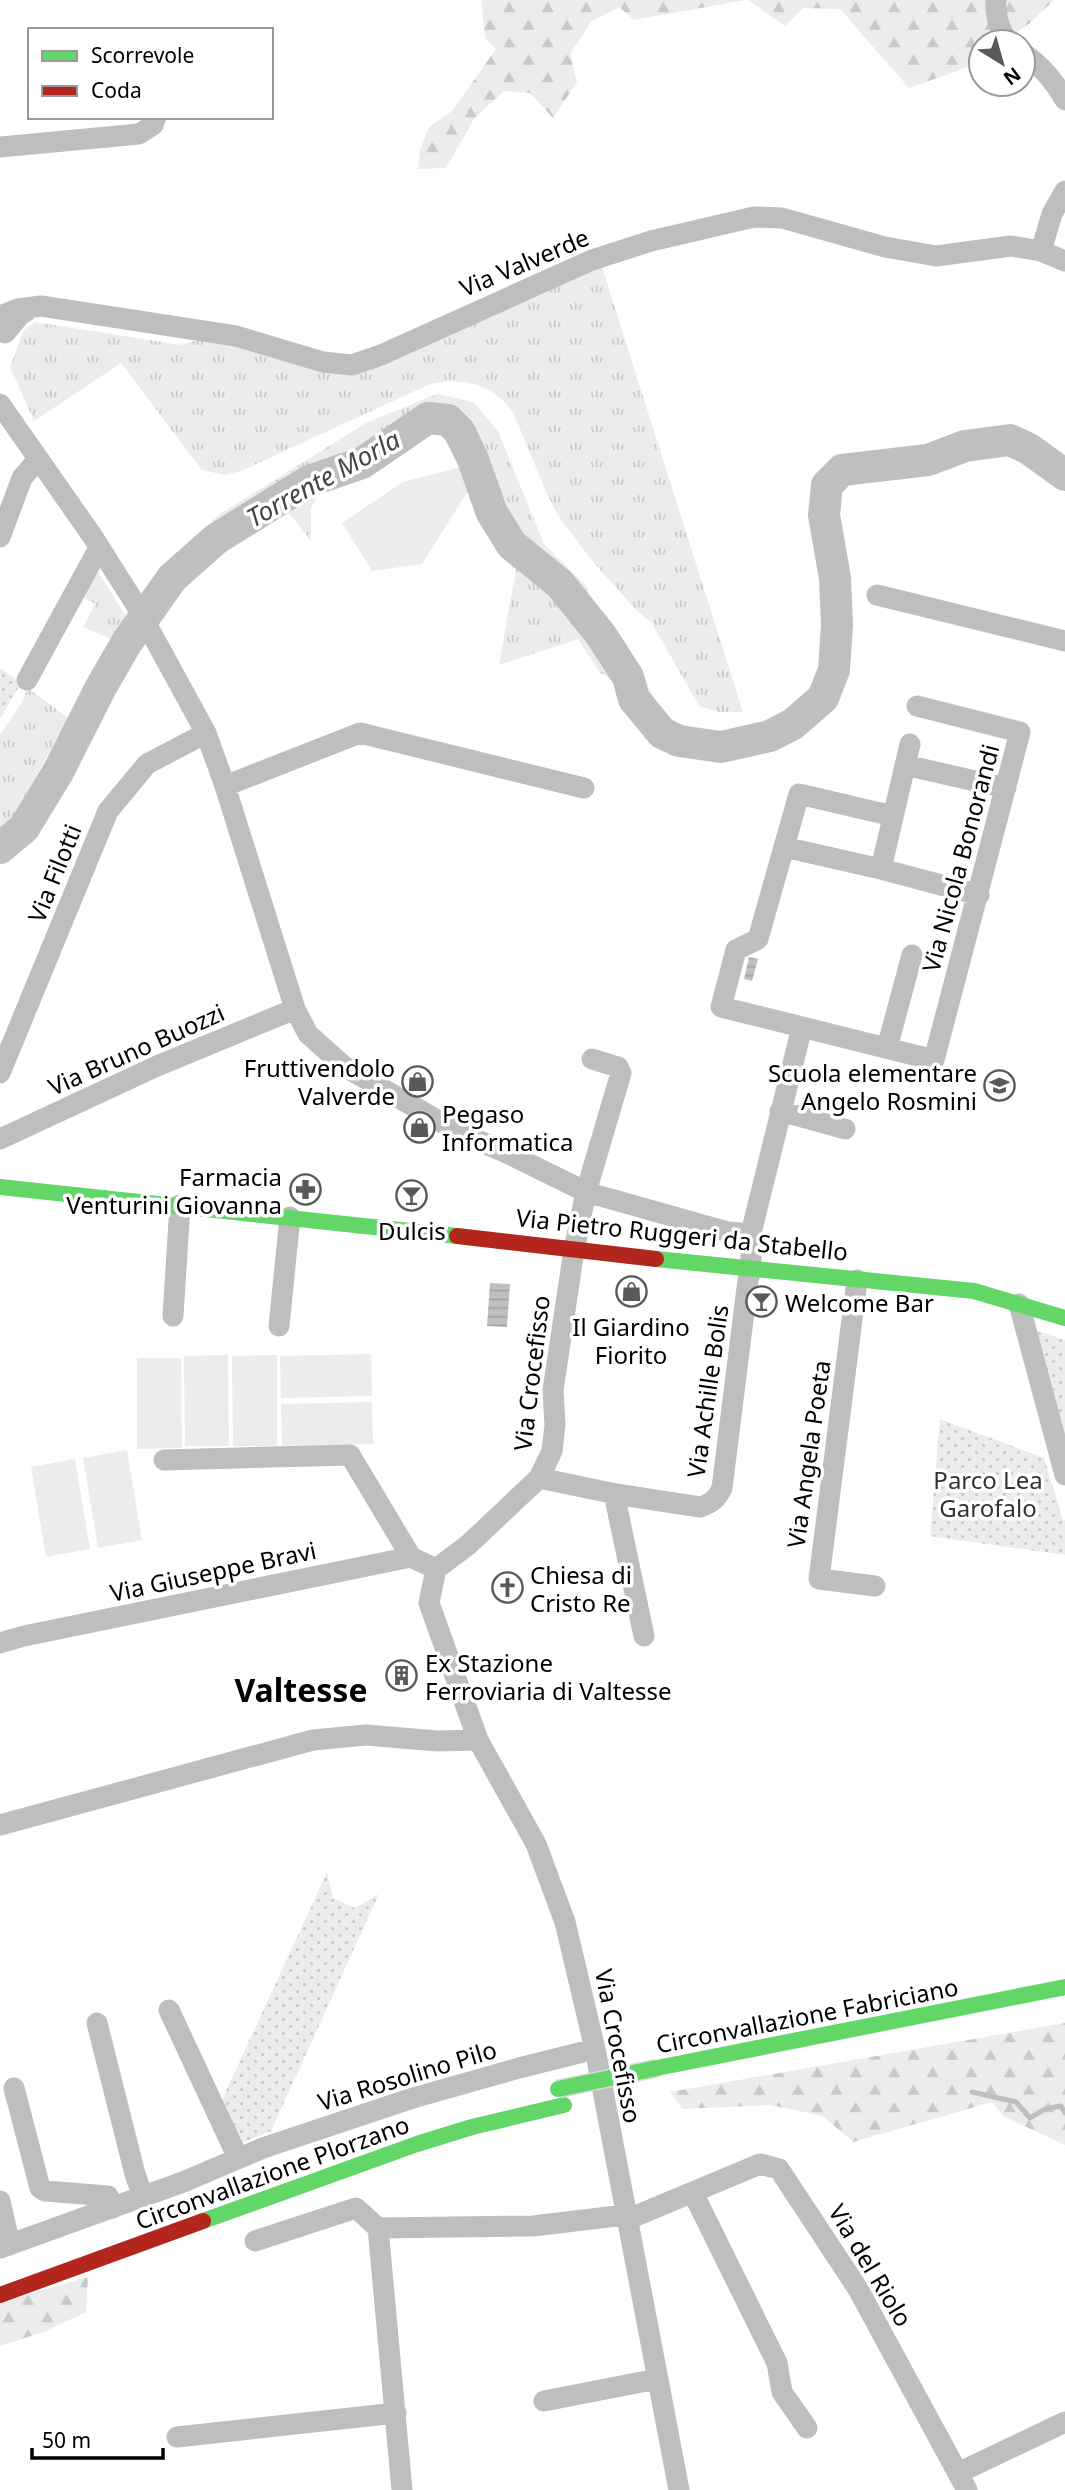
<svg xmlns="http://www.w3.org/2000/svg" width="1065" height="2490" font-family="'Noto Sans',sans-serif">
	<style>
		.grass { fill: url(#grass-tufts) }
		.forest { fill: url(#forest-firs) }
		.park { fill: url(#park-dots) }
		.garden { fill: #ececec }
		.water { fill: url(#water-rules) }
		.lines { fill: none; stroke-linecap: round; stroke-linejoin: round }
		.stream { stroke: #bfbfbf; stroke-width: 5 }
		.river { stroke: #bfbfbf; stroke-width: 32 }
		.street { stroke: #bebebe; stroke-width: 21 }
		.fast { stroke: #63d668; stroke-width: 16 }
		.jam { stroke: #b3261e; stroke-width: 16 }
		.fast-bridge-casing { stroke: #dbdbdb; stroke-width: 19; stroke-linecap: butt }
		.fast-bridge { stroke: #63d668; stroke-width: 16 }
		.labels { text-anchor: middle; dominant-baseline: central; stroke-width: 7; stroke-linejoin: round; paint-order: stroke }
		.street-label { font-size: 24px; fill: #000; stroke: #fff }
		.poi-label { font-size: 24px; fill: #000; stroke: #fff; text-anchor: start }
		.park-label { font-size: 24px; fill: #333; stroke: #fff }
		.water-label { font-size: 26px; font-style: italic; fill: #444; stroke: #fff }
		.district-label { font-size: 32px; font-weight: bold; fill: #000; stroke: #fff }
	</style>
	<defs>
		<pattern id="grass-tufts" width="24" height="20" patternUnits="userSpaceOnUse" patternTransform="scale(1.75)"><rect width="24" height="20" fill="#ececec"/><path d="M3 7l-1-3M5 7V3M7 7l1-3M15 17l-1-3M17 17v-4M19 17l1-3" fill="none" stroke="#c9c9c9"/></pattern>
		<pattern id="forest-firs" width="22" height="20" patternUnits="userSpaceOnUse" patternTransform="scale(1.75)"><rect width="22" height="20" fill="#ececec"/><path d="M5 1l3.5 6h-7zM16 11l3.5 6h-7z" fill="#c9c9c9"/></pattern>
		<pattern id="park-dots" width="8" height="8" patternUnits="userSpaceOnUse" patternTransform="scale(1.75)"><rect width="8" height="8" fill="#ececec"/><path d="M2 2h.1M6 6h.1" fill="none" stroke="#c9c9c9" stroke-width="1.8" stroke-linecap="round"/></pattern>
		<pattern id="water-rules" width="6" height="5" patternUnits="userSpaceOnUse" patternTransform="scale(1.75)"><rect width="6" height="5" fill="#bfbfbf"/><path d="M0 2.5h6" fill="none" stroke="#a2a2a2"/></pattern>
	</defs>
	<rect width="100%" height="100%" fill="#fff"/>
	<path class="grass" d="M 602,267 L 743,712 L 719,712 L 699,706 L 652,623 L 637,611 L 594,563 L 559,517 L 547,494 L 513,412 C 492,384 464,377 430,384 L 241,471 L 225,475 L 202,470 L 121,363 L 34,421 L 10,367 L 24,330 L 35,322 L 181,345 L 208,337 L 319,371 Z
		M 437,394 L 473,402 L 498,431 L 544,544 L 588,588 L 589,603 C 627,632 637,666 659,706 L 600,673 L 578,639 L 499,665 L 516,570 L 496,550 L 480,518 L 481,461 L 465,431 L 452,415 L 443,412 L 434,412 L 417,421 L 408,428 L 399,443 L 374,461 L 342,474 L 317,495 L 311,509 L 311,541 L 286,509 L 211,553 L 198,570 L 178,554 L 220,514 L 366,423 Z
		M 97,570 L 127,618 L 114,640 L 83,627 L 95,604 L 80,596 Z
		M 28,688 L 68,718 L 9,826 L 0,833 L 0,735 L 21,704 Z"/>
	<path class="forest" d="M 481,0 L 745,0 L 634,20 L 619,7 L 591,22 L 570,54 L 577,82 L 553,118 L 530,93 L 504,91 L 474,119 L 446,168 L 418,169 L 420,150 L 429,127 L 452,111 L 496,49 L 485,38 Z
		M 748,0 L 1054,0 L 1030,23 L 1002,42 L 981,42 L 981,57 L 968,67 L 909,88 L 840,9 L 803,8 L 785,26 Z
		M 1065,2023 L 1065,2145 L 1003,2116 L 992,2102 L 853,2142 L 823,2116 L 770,2105 L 682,2109 L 670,2092 Z
		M 88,2277 L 86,2312 L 46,2331 L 0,2346 L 0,2303 Z"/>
	<path class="park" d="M 0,668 L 21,683 L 0,719 Z
		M 1031,1329 L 1065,1340 L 1065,1452 Z
		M 940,1419 L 1044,1458 L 1063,1520 L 1065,1520 L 1065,1555 L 930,1536 Z
		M 327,1872 L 333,1898 L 355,1908 L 379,1894 L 271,2131 L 241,2143 L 221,2102 Z"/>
	<path class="garden" d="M 461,467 L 470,488 L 422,564 L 372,571 L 342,523 L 403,482 Z
		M 371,1354 L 372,1396 L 281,1398 L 280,1356 Z
		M 228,1355 L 229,1446 L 185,1446 L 184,1356 Z
		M 277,1355 L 277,1446 L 233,1446 L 232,1356 Z
		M 137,1358 L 181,1358 L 182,1448 L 137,1449 Z
		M 372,1402 L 373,1444 L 282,1446 L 281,1404 Z
		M 127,1450 L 142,1540 L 98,1548 L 83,1458 Z
		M 75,1459 L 90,1549 L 46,1557 L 31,1467 Z"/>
	<path class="water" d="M 749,957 L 758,959 L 752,981 L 744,979 Z
		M 490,1283 L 510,1284 L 507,1327 L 487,1326 Z"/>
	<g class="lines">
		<path class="stream" d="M 972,2092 L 1016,2102 L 1030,2118 L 1045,2109 L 1061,2106 L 1065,2113"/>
		<path class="river" d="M 0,848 L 24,828 L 58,772 L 101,687 L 127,642 L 172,578 L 216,539 L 309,481 L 362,463 L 428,418 L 448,420 L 459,431 L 472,457 L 492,513 L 512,545 L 560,584 L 601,635 L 628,677 L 634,699 L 662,733 L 679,741 L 721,747 L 770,736 L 793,724 L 823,698 L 834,670 L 837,625 L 835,578 L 824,515 L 827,485 L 842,470 L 928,460 L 965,446 L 1010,440 L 1029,449 L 1065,475"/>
		<path class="street" d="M 996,0 C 995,17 999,28 1008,42
			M 1023,53 C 1042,66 1054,80 1065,100
			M 0,147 L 139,134 L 153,125 L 156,117
			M 1041,251 L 1052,214 L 1065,191
			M 0,316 L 18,309 L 41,306 L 236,336 L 323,362 L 352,365 L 381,355 L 592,260 L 651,241 L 754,217 L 782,218 L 885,247 L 936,256 L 1011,246 L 1041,251 L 1065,261
			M 5,333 L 20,315 L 28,310
			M 0,404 L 93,537 L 136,605 L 206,733 L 225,786 L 295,1009 L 308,1034 L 345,1067 L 458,1132 L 507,1153 L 586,1192 L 728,1232 L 751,1234
			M 0,537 L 22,478 L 38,459
			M 877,595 L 1065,641
			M 27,680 L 99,548
			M 905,765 L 1006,788
			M 225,786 L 360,733 L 584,788
			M 893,816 L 799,794 L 784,847 L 881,869 L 979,895
			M 784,847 L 758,939 L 736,950 L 721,1007 L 802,1027
			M 881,869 L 910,744
			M 887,1048 L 912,955
			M 592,1059 L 618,1067 L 621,1073 L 586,1192 L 574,1250 L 553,1390 L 555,1425 L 552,1451 L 539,1478 L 468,1545 L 436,1569 L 429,1603 L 478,1740 L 536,1844 L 565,1922 L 595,2049 L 679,2490
			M 0,1073 L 108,811 L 147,764 L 206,733
			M 780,1111 L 845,1129
			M 0,1139 L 157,1066 L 295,1009
			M 857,1280 L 819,1579 L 875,1586
			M 1019,1304 L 1065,1475
			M 173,1316 L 180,1205
			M 279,1326 L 290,1217
			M 164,1460 L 350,1455 L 411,1557
			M 539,1478 L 616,1494 L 700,1507 C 712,1503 717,1499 722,1488 L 748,1280 L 751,1270 L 751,1234 L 754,1221 L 802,1027 L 934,1060 L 1020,732 L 917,706
			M 616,1494 L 616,1503 L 644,1636
			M 0,1643 L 24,1636 L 411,1557 L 436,1569
			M 0,1825 L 313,1740 L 366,1735 L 437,1741 L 478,1740
			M 169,2010 L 238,2158
			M 97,2023 L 135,2174 L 143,2197
			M 14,2088 L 40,2188 L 45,2191 L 108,2196 L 113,2208
			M 693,2193 L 777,2363 L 782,2392 L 807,2428
			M 0,2201 L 10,2245
			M 626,2220 L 760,2164 L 779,2169 L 858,2289 L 967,2490
			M 378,2228 L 533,2226 L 625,2215
			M 255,2241 L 356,2208 L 378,2228 L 402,2490
			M 0,2248 L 183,2182 L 263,2148 L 413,2098 L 519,2068 L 595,2049
			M 544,2401 L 657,2379
			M 177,2437 L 396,2413
			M 958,2473 L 1065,2422"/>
		<path class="fast" d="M 0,1187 L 457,1236
			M 656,1259 L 974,1291 L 1065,1318
			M 657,2068 L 1065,1987
			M 203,2221 L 417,2144 L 472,2127 L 564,2105"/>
		<path class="jam" d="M 457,1236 L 656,1259
			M 0,2295 L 203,2221"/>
		<defs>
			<path id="fast-bridge" d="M 558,2089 L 657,2068"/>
		</defs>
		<use href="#fast-bridge" class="fast-bridge-casing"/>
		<use href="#fast-bridge" class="fast-bridge"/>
	</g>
	<defs>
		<symbol id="shop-ring" viewBox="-11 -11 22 22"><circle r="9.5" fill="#fff" stroke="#595959" stroke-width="1.5"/><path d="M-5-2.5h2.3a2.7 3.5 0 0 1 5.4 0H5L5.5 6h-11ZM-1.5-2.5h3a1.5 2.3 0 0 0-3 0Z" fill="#595959"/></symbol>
		<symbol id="school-ring" viewBox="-11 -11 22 22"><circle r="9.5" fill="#fff" stroke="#595959" stroke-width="1.5"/><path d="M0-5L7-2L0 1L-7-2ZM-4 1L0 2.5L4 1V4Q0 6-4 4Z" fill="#595959"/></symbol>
		<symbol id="pharmacy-ring" viewBox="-11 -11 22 22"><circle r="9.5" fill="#fff" stroke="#595959" stroke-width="1.5"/><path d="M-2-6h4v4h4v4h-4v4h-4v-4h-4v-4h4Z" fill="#595959"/></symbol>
		<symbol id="bar-ring" viewBox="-11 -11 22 22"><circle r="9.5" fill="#fff" stroke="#595959" stroke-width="1.5"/><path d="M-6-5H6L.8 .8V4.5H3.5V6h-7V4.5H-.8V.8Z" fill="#595959"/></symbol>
		<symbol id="church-ring" viewBox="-11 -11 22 22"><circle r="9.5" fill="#fff" stroke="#595959" stroke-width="1.5"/><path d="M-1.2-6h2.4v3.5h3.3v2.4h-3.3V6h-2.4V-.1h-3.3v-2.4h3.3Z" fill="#595959"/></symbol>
		<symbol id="building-ring" viewBox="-11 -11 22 22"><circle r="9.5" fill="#fff" stroke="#595959" stroke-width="1.5"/><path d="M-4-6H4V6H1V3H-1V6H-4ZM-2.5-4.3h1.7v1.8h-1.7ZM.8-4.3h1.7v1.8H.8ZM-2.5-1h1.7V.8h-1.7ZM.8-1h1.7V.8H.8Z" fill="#595959"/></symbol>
	</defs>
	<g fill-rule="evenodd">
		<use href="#shop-ring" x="400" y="1064" width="35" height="35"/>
		<use href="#school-ring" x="982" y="1068" width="35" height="35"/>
		<use href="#shop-ring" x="402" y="1110" width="35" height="35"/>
		<use href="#pharmacy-ring" x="288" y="1172" width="35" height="35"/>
		<use href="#bar-ring" x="394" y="1178" width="35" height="35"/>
		<use href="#shop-ring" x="614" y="1274" width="35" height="35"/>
		<use href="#bar-ring" x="744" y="1284" width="35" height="35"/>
		<use href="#church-ring" x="490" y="1570" width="35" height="35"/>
		<use href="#building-ring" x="384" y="1658" width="35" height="35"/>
	</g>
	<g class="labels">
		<g class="street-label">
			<text transform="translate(524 262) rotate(-23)">Via Valverde</text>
			<text transform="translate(960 858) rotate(-75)">Via Nicola Bonorandi</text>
			<text transform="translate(54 873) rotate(-68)">Via Filotti</text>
			<text transform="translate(136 1049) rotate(-24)">Via Bruno Buozzi</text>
			<text transform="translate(682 1234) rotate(6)">Via Pietro Ruggeri da Stabello</text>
			<text transform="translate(531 1373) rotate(-83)">Via Crocefisso</text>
			<text transform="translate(707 1391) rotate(-82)">Via Achille Bolis</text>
			<text transform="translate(808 1454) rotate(-82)">Via Angela Poeta</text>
			<text transform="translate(213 1571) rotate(-12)">Via Giuseppe Bravi</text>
			<text transform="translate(807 2015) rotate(-11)">Circonvallazione Fabriciano</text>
			<text transform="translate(619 2046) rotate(79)">Via Crocefisso</text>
			<text transform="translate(407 2075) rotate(-17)">Via Rosolino Pilo</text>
			<text transform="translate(272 2172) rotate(-20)">Circonvallazione Plorzano</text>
			<text transform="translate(871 2265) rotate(59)">Via del Riolo</text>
		</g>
		<g class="poi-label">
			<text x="395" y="1067" text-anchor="end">Fruttivendolo<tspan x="395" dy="28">Valverde</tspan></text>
			<text x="977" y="1072" text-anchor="end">Scuola elementare<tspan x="977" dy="28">Angelo Rosmini</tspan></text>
			<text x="442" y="1113">Pegaso<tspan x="442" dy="28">Informatica</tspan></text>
			<text x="282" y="1176" text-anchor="end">Farmacia<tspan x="282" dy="28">Venturini Giovanna</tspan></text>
			<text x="412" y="1230" text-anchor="middle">Dulcis</text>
			<text x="785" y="1302">Welcome Bar</text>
			<text x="631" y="1326" text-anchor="middle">Il Giardino<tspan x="631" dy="28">Fiorito</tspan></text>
			<text x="530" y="1574">Chiesa di<tspan x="530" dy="28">Cristo Re</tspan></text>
			<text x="425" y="1662">Ex Stazione<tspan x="425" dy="28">Ferroviaria di Valtesse</tspan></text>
		</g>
		<g class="park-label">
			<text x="988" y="1479">Parco Lea<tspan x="988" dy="28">Garofalo</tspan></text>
		</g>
		<g class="water-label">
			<text transform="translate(323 478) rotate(-29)">Torrente Morla</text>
		</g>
		<g class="district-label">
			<text x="301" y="1689">Valtesse</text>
		</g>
	</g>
	<rect x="28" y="28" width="245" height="91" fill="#ffffff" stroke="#999999" stroke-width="2"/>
	<rect x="42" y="51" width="35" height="10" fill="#63d668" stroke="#999999" stroke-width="2"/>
	<text x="91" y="63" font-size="21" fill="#000000">Scorrevole</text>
	<rect x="42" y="86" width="35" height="10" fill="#b3261e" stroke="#999999" stroke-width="2"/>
	<text x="91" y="98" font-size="21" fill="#000000">Coda</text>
	<g transform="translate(1002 63) rotate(143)"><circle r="33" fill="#ffffff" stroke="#999999" stroke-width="2"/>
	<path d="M0-5L12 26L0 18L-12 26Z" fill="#595959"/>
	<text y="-10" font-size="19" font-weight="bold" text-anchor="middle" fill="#000000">N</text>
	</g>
	<path d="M32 2448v10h131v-10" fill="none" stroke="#000000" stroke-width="3.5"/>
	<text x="42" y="2448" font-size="21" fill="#000000" stroke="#ffffff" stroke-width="5" paint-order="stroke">50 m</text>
</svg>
